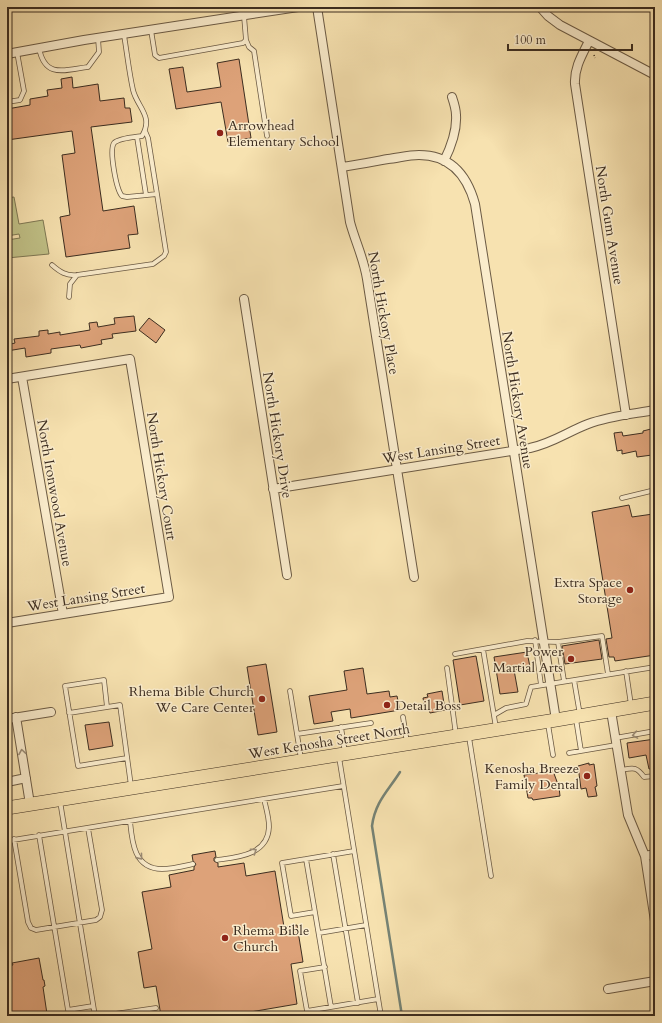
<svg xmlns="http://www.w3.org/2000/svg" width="662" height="1023" font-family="Cardo,serif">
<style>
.green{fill:#c1c288;stroke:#7e7854}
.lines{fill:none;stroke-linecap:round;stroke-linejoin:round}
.stream{stroke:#768375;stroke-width:2.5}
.building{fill:#dda279;stroke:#3c2d20}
.service-casing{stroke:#6b5a44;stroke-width:5.5}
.minor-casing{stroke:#6b5a44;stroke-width:10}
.primary-casing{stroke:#3c2d20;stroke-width:14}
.path{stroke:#3c2d20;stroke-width:1.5;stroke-dasharray:1 2;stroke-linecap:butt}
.service{stroke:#faeccc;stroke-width:4}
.minor{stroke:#faeccc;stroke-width:8}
.primary{stroke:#f7e2b0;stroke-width:13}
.oneway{stroke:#9b8c76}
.poi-dot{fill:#8f2418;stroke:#faeccc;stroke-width:1.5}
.labels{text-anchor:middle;stroke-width:3;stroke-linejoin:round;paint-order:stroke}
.poi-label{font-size:14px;fill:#3c2d20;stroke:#faeccc;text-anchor:end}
.street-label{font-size:14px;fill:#3c2d20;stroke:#faeccc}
</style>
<rect width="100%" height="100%" fill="#f7e2b0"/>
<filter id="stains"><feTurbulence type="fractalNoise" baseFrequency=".005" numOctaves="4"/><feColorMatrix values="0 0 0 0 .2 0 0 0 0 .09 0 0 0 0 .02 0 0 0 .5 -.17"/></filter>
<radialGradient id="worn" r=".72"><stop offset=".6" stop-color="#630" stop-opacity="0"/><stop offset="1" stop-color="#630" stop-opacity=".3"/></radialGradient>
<path class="green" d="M 14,197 L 19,224 L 43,220 L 49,254 L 7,258 L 7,240 L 20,238 L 19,234 L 7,236 L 7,198 Z"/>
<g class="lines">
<path class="stream" d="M 400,772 C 388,791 375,802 372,826 L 402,1016"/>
</g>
<path class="building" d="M 239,59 L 251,138 L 228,142 L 221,102 L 176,109 L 169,69 L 183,67 L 187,92 L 221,87 L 217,63 Z
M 72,77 L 73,88 L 98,84 L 100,101 L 124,98 L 125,108 L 130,108 L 132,122 L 91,127 L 103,211 L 134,206 L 138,234 L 128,235 L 130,248 L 66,257 L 60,217 L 70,215 L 62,155 L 75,153 L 72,131 L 7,140 L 7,109 L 30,105 L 30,99 L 48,96 L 47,90 L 62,88 L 61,79 Z
M 134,316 L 136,331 L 112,334 L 113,338 L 101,340 L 102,344 L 81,348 L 80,345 L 51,349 L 51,353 L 26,357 L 25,348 L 7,351 L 7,345 L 15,343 L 14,339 L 39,336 L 39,331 L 48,330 L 48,334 L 60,332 L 60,335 L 90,330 L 89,323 L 97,322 L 98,327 L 115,324 L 114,318 Z
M 149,318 L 165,330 L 156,343 L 139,330 Z
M 655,428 L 655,451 L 651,451 L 652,455 L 637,457 L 636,451 L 622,454 L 622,450 L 617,451 L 614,433 L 622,432 L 623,436 L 643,433 L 643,431 Z
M 629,505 L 632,517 L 653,514 L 655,526 L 655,655 L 615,661 L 614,657 L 609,657 L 606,639 L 612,638 L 592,512 Z
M 599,640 L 602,659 L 565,664 L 562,646 Z
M 527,652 L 530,667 L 514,670 L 518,692 L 500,694 L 494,657 Z
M 476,656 L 484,701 L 460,705 L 453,660 Z
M 266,664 L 277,732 L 258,735 L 247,667 Z
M 363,668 L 367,694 L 389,691 L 390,697 L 397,696 L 400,710 L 351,718 L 350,709 L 331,712 L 333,721 L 314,724 L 309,696 L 347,690 L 344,671 Z
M 442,691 L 445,710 L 430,713 L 429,709 L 425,709 L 423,698 L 428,697 L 427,694 Z
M 109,722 L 113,746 L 89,750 L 85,725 Z
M 655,739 L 655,768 L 649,769 L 646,755 L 629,758 L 627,743 Z
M 589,763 L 589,765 L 594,764 L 597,786 L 595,787 L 597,796 L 588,797 L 586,788 L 581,789 L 578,766 Z
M 553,771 L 559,787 L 560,796 L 533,800 L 532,798 L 528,798 L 524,775 Z
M 215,851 L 216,857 L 214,858 L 214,861 L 218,863 L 218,867 L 244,863 L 246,876 L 275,871 L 284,927 L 297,925 L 303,962 L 291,964 L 297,1004 L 227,1016 L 161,1016 L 156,986 L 144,988 L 138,952 L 152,949 L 142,892 L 171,887 L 169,875 L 194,870 L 194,867 L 196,864 L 193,861 L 192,855 Z
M 39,958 L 43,980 L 44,980 L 45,986 L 43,987 L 47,1014 L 38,1016 L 7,1016 L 7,966 L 13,965 L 12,963 Z"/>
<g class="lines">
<g class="service-casing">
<path id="service" d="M 151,30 L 155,55 L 159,58 L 243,43 L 246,40 L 244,16
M 246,40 L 249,47 L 254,51 L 267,136
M 39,48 C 45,79 65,70 88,67 L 99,52 L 98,38
M 7,102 L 20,100 L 24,91 L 17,52
M 145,131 L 148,138 L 157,194
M 137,137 L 146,195
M 52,265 C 60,272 66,276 77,275 L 153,264 L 164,256 L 166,252 L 157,194 L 127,197 L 122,196 C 116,189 109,150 114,143 C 119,138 135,137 142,136 C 154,116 137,107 133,90 C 129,72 127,53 124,35
M 69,297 L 70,284 L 77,275
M 622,498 L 655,490
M 535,640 L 541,685
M 558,642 L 564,681
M 483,649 L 496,728
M 455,654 L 527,641 L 558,642 L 602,636 L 608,674
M 447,668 L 456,735
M 626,671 L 631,705
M 574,680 L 580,715
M 290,691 L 301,759
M 107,707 L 104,680 L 65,686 L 78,766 L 127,758
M 69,713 L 120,705 L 131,786
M 494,715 L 506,708 L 526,704 L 531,687 L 655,667
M 403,717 L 407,743
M 576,719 L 581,751
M 548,724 L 553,755
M 341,727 L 345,753
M 297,734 L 371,723
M 469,737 L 491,876
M 615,738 L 655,731
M 569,753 L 616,745
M 339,757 L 381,1016
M 621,770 C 633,768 636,766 644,777 L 655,776
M 60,801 L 95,1016
M 130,821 C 132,842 134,869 162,869 C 172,869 184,866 193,864
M 39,835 L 68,1010 L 93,1006
M 14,839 L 28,922 L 31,928 L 36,930 L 96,920 L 100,917 L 102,910 L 88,828
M 7,841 L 343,786
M 333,854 L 358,1003
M 306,859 L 331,1007
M 217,860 C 238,857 268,855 269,827 C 269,817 266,808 264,799
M 315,912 L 291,916 L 282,863 L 354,851
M 319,933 L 366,925
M 325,967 L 300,971 L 307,1011 L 378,999
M 101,1016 L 156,1008"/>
</g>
<g class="minor-casing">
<path id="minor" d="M 317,7 L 350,222 C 355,241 364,259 367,279 L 414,577
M 540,7 L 548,16 L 560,25 L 655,75
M 589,41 C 582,55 574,68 575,84 L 626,415
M 7,54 L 84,40 L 298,7
M 444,161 C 451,147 457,130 456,115 C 456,109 454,103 452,97
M 342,167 C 357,165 372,162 388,159 C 398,158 408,155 419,155 C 450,155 467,175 475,204 L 556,720
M 244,299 L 287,575
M 22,377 L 63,614
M 7,379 L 130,359 L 169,597 L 7,623
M 273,489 L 530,448 C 553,443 567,432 588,424 C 609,416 633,414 655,410
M 611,711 L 628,815 L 645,856 L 655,921
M 16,717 L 30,804
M 7,719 L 51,712
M 7,782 L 26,778
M 645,856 L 655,854
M 608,989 L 655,981"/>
</g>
<g class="primary-casing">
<path id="primary" d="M 7,808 L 556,720 L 655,703"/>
</g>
<path class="path" d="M 594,55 L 595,58"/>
<use href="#service" class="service"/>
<use href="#minor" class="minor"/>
<use href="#primary" class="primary"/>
</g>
<defs><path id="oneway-chevron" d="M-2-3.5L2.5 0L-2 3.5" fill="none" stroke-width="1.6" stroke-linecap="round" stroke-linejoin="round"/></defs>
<g class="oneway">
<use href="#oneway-chevron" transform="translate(635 735) rotate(170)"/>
<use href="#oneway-chevron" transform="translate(22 752) rotate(-99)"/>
<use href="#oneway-chevron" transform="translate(254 851) rotate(-34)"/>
<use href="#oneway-chevron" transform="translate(140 857) rotate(51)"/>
</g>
<g class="poi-dot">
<circle cx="220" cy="133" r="4"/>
<circle cx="630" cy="590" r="4"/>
<circle cx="571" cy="659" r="4"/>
<circle cx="262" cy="699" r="4"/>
<circle cx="387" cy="705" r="4"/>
<circle cx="587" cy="776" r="4"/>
<circle cx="225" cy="938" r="4"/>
</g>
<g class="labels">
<g class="poi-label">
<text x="228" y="130" text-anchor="start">Arrowhead<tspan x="228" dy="16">Elementary School</tspan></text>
<text x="622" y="587">Extra Space<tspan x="622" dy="16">Storage</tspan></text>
<text x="563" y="656">Power<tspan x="563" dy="16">Martial Arts</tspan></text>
<text x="254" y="696">Rhema Bible Church<tspan x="254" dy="16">We Care Center</tspan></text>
<text x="395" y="710" text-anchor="start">Detail Boss</text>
<text x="579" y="773">Kenosha Breeze<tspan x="579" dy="16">Family Dental</tspan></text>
<text x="233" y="935" text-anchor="start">Rhema Bible<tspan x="233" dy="16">Church</tspan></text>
</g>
<g class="street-label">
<text transform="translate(610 225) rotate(81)" y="5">North Gum Avenue</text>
<text transform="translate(384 313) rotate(80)" y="5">North Hickory Place</text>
<text transform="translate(518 400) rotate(81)" y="5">North Hickory Avenue</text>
<text transform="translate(278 435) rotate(81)" y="5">North Hickory Drive</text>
<text transform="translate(441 449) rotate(-9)" y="5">West Lansing Street</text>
<text transform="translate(162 476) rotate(81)" y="5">North Hickory Court</text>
<text transform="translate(55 493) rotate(80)" y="5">North Ironwood Avenue</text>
<text transform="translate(86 597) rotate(-9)" y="5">West Lansing Street</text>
<text transform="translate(329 741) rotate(-9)" y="5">West Kenosha Street North</text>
</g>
</g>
<rect width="662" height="1023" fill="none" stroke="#f7e2b0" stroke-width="24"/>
<rect x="8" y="8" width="646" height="1007" fill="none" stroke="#3c2d20" stroke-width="2"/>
<rect x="12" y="12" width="638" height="999" fill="none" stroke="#3c2d20"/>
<path d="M508 44v6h124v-6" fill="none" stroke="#3c2d20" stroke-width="2"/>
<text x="514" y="44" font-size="12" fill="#3c2d20" stroke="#faeccc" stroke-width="3" paint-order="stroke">100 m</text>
<rect width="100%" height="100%" filter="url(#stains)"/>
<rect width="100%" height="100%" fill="url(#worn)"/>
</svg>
